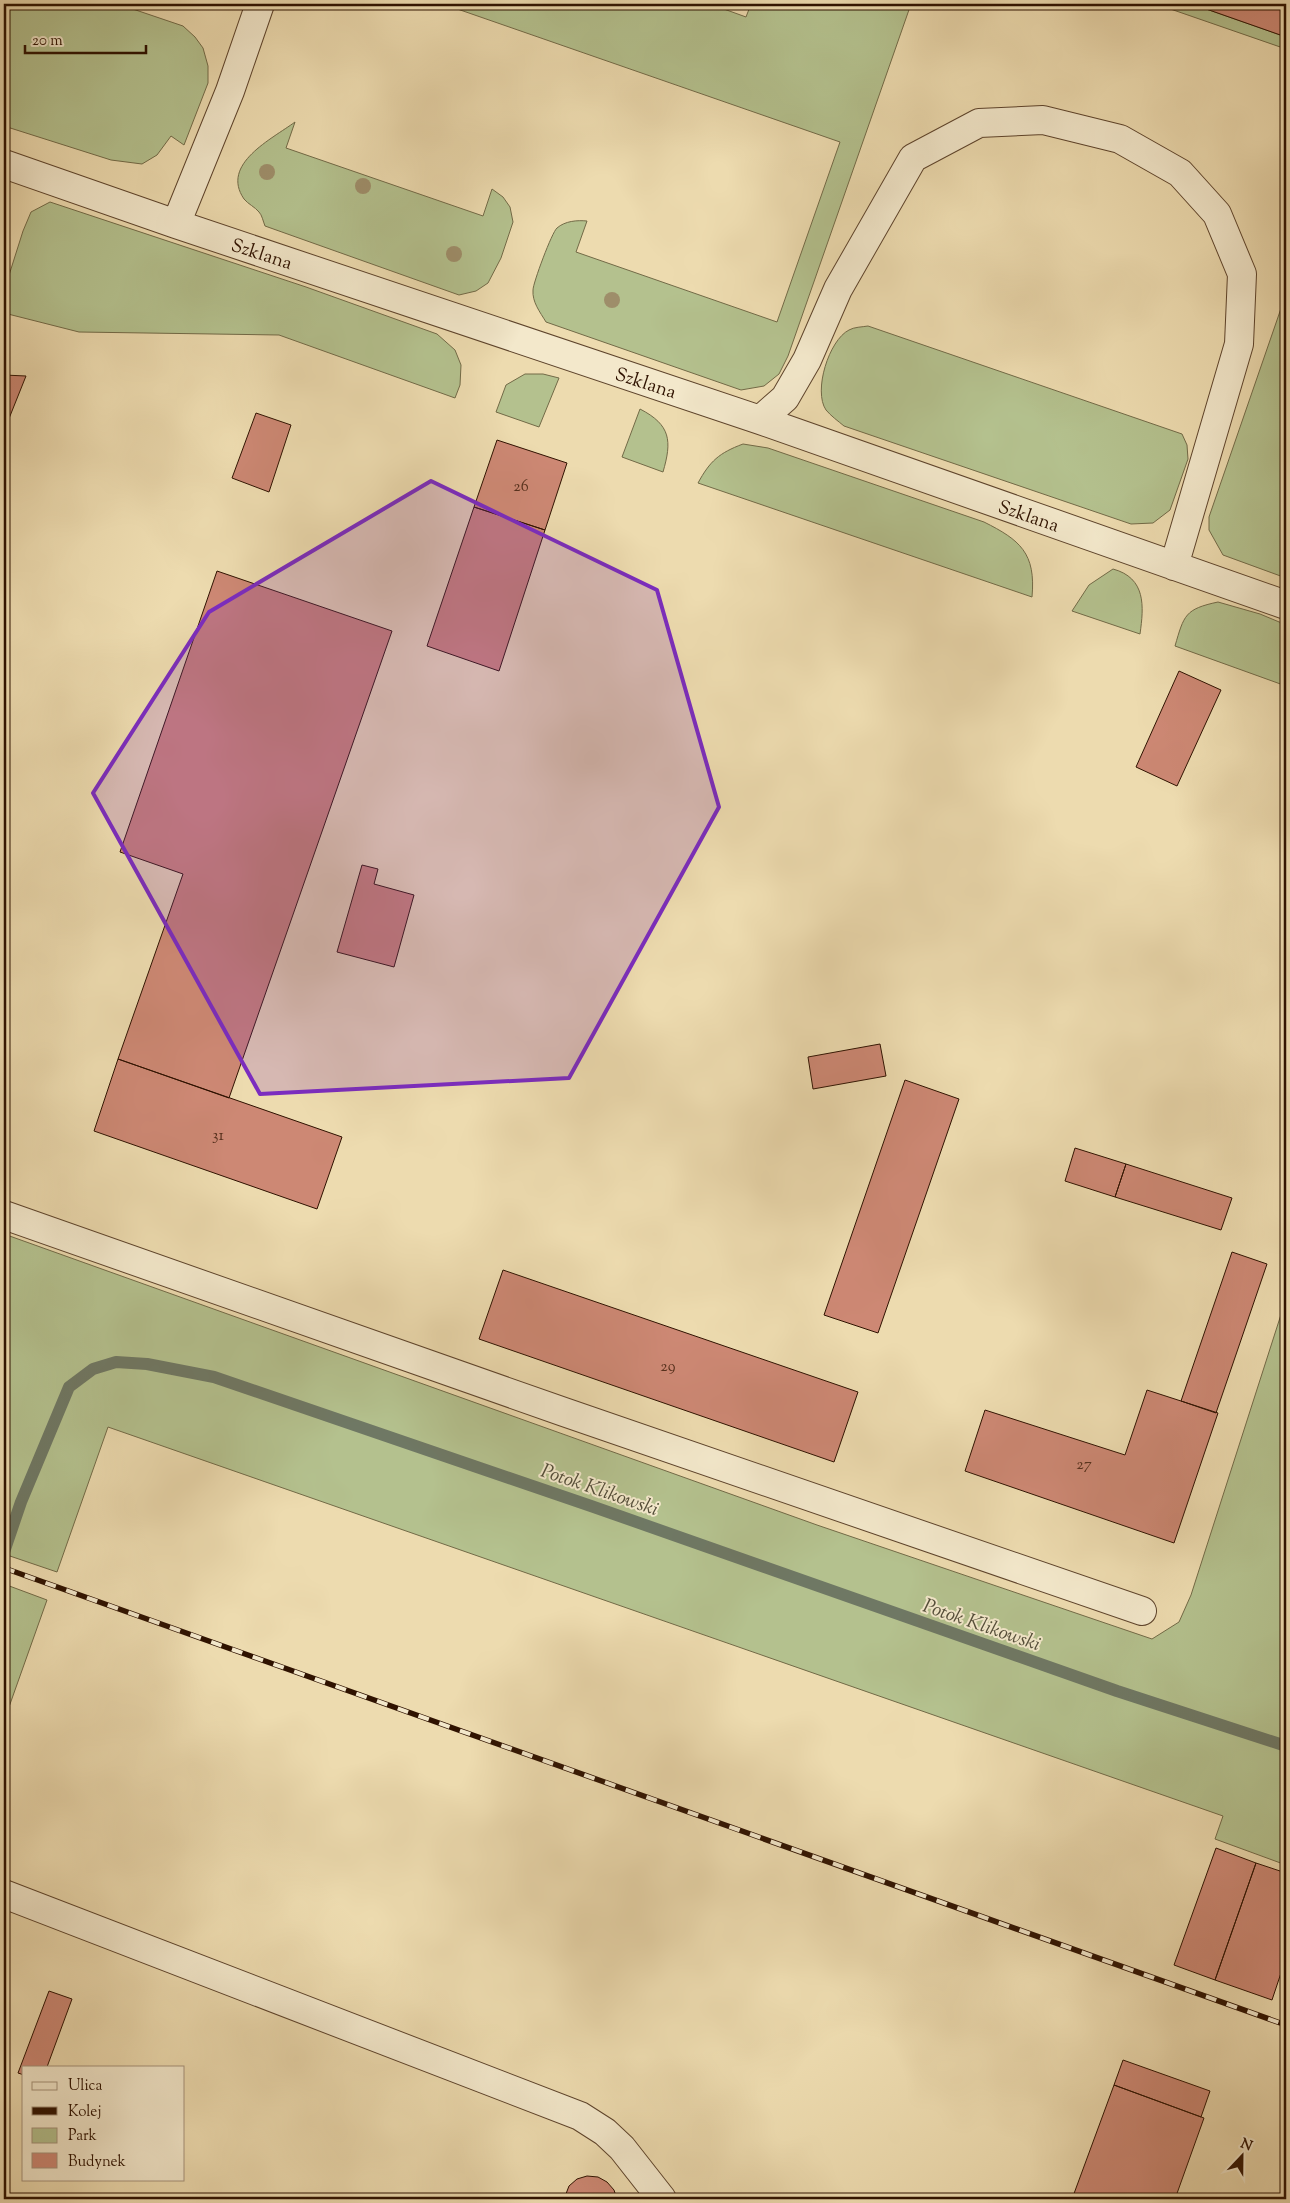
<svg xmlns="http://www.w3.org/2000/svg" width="1290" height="2203" font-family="'Sorts Mill Goudy',serif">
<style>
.green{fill:#b4c18e;stroke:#726a47}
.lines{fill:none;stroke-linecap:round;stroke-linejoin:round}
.stream{stroke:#6f7864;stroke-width:12}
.building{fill:#cd8874;stroke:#2f1200}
.minor-casing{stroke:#5e442c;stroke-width:30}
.minor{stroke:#f3e8cb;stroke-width:28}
.rail-casing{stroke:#2f1200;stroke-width:5.5}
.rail{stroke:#f3e8cb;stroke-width:4;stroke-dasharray:11;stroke-linecap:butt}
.tree{fill:#9e8e6a}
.marked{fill:#7b2cbf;fill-opacity:0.2;stroke:#7b2cbf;stroke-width:4;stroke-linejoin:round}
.labels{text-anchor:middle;stroke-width:4;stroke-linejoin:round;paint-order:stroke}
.number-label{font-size:16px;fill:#56301d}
.street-label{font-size:19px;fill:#2f1200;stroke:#f3e8cb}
.water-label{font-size:20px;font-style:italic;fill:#544e3a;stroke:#f3e8cb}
</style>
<rect width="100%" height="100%" fill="#eddbaf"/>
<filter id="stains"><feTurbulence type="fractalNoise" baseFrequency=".004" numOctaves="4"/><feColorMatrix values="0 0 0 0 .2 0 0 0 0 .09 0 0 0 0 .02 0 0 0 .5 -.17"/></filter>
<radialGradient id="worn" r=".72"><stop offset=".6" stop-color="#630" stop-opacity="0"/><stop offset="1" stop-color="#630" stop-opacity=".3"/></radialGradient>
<path class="green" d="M 4,4 L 118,4 L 183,26 L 195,37 L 203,48 L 208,66 L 208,83 L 184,145 L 171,136 L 157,155 L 142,164 L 111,160 L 4,126 Z
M 443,4 L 710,4 L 746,17 L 751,4 L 911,4 L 788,356 L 779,374 L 764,386 L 741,390 L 546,322 C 540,312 532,302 533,290 C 533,283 552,232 557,228 C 565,221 577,220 587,221 L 576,252 L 777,322 L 840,142 Z
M 1156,4 L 1192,4 L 1286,37 L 1286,49 Z
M 295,122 L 286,148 L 483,216 L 492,189 L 503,197 L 510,207 L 513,222 L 501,258 L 488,283 L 476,291 L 459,295 L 265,226 C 263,221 262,215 259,212 C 255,207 248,204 244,199 C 220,164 272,139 295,122 Z
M 50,202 L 306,287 L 437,334 L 455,350 L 461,365 L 460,385 L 455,398 L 279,335 L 79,332 L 4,313 L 4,291 L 23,231 L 31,212 Z
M 1286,294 L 1286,578 L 1223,555 L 1209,530 L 1209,517 Z
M 868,326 L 1182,434 L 1187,445 L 1188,459 L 1170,510 L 1153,523 L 1131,524 L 844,426 C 838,421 831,416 826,410 C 813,391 829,340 849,330 C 854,327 862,327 868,326 Z
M 525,374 L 543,374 L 559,378 L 539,427 L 496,412 L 506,385 Z
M 640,409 C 671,425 672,441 663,472 L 622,457 Z
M 743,444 L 768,448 L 984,522 C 1020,540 1036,553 1032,597 L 698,483 C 710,461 719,453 743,444 Z
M 1113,569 C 1146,578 1144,606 1140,634 L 1072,611 L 1089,585 Z
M 1218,602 L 1260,614 L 1284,624 L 1286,627 L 1286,686 L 1175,646 C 1184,615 1185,609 1218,602 Z
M 4,1234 L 817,1525 L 1152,1639 L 1179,1622 L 1191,1595 L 1286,1299 L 1286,1865 L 1215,1839 L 1223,1816 L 108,1427 L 57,1572 L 4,1554 Z
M 4,1584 L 47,1600 L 4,1721 Z"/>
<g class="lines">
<path class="stream" d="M 4,1552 L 21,1502 L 69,1387 L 93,1369 L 116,1362 L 147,1364 L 214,1377 L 591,1506 L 1117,1691 L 1286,1746"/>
</g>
<path class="building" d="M 1192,4 L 1286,4 L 1286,37 Z
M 4,375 L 26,376 L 4,431 Z
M 256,413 L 291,425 L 269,492 L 232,478 Z
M 497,440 L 567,463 L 545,530 L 474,507 Z
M 474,507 L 545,530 L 499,671 L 427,646 Z
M 217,571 L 392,631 L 229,1098 L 118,1059 L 183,874 L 120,852 Z
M 1179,671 L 1221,690 L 1177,786 L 1136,767 Z
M 362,865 L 378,869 L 374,884 L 414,895 L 394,967 L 337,952 Z
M 880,1044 L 886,1076 L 813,1089 L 808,1057 Z
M 118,1059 L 342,1137 L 317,1209 L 94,1131 Z
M 905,1080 L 959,1099 L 878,1333 L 824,1315 Z
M 1075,1148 L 1126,1164 L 1115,1197 L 1065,1181 Z
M 1126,1164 L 1232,1198 L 1221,1230 L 1115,1197 Z
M 1232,1252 L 1267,1264 L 1216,1413 L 1181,1401 Z
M 503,1270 L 858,1392 L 834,1462 L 479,1339 Z
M 1147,1390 L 1218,1413 L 1174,1543 L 965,1471 L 985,1410 L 1125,1455 Z
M 1216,1848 L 1256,1863 L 1215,1980 L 1174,1965 Z
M 1256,1863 L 1286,1873 L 1286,1958 L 1272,2000 L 1215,1980 Z
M 49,1991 L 72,1999 L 47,2067 L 24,2067 L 24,2075 L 18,2073 Z
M 1123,2060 L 1210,2091 L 1201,2117 L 1114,2085 Z
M 1114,2085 L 1204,2118 L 1175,2199 L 1072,2199 Z
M 587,2176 L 598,2177 L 607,2182 L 614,2190 L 617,2199 L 564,2199 L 569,2186 L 577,2179 Z"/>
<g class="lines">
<g class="minor-casing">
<path id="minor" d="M 4,164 L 176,224 L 760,420 L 1286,605
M 176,224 L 230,91 L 260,4
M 760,420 L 785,398 L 807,360 L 838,289 L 913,158 L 979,123 L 1043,120 L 1120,139 L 1180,173 L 1217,214 L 1242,274 L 1239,344 L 1174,566
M 4,1215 L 564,1412 L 1142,1611
M 4,1894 L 580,2116 L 605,2132 L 622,2148 L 662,2199"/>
</g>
<use href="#minor" class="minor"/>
<g class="rail-casing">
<path id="rail" d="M 4,1568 L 1286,2025"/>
</g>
<use href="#rail" class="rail"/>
</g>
<g class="tree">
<circle cx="267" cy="172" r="8"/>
<circle cx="363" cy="186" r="8"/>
<circle cx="454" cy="254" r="8"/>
<circle cx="612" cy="300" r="8"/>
</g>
<path class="marked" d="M 431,481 L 657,590 L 719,807 L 569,1078 L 260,1094 L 93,793 L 209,612 Z"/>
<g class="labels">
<g class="number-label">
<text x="521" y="491">26</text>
<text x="218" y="1140">31</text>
<text x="668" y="1371">29</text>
<text x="1084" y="1469">27</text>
</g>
<g class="street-label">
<text transform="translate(262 253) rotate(18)" y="7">Szklana</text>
<text transform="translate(646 382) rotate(18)" y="7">Szklana</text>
<text transform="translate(1029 515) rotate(19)" y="7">Szklana</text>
</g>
<g class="water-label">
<text transform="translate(600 1489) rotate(19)" y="7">Potok Klikowski</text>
<text transform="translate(982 1624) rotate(19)" y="7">Potok Klikowski</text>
</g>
</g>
<rect width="1290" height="2203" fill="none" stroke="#eddbaf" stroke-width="20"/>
<rect x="5" y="5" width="1280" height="2193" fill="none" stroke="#2f1200" stroke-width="2.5"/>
<rect x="10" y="10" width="1270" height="2183" fill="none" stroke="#2f1200"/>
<rect x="22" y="2066" width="162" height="115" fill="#f3e8cb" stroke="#a5927a"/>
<rect x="32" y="2082" width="25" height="8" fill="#f3e8cb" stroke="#a5927a"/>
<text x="68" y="2090" font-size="15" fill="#2f1200">Ulica</text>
<rect x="32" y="2107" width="25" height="8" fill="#2f1200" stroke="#a5927a"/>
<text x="68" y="2116" font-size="15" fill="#2f1200">Kolej</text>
<rect x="32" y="2128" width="25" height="15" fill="#b4c18e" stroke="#a5927a"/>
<text x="68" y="2140" font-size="15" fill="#2f1200">Park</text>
<rect x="32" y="2153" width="25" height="15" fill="#cd8874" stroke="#a5927a"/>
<text x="68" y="2166" font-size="15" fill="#2f1200">Budynek</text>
<g transform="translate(1242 2156) rotate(22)" stroke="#f3e8cb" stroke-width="4" paint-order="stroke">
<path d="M0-4L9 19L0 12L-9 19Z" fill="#2f1200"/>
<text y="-8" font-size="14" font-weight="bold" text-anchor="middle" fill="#2f1200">N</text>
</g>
<path d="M25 45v8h121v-8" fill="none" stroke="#2f1200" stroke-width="2.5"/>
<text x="32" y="45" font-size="15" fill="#2f1200" stroke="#f3e8cb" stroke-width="4" paint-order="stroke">20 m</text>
<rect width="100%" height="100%" filter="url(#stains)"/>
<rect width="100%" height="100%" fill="url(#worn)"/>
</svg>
